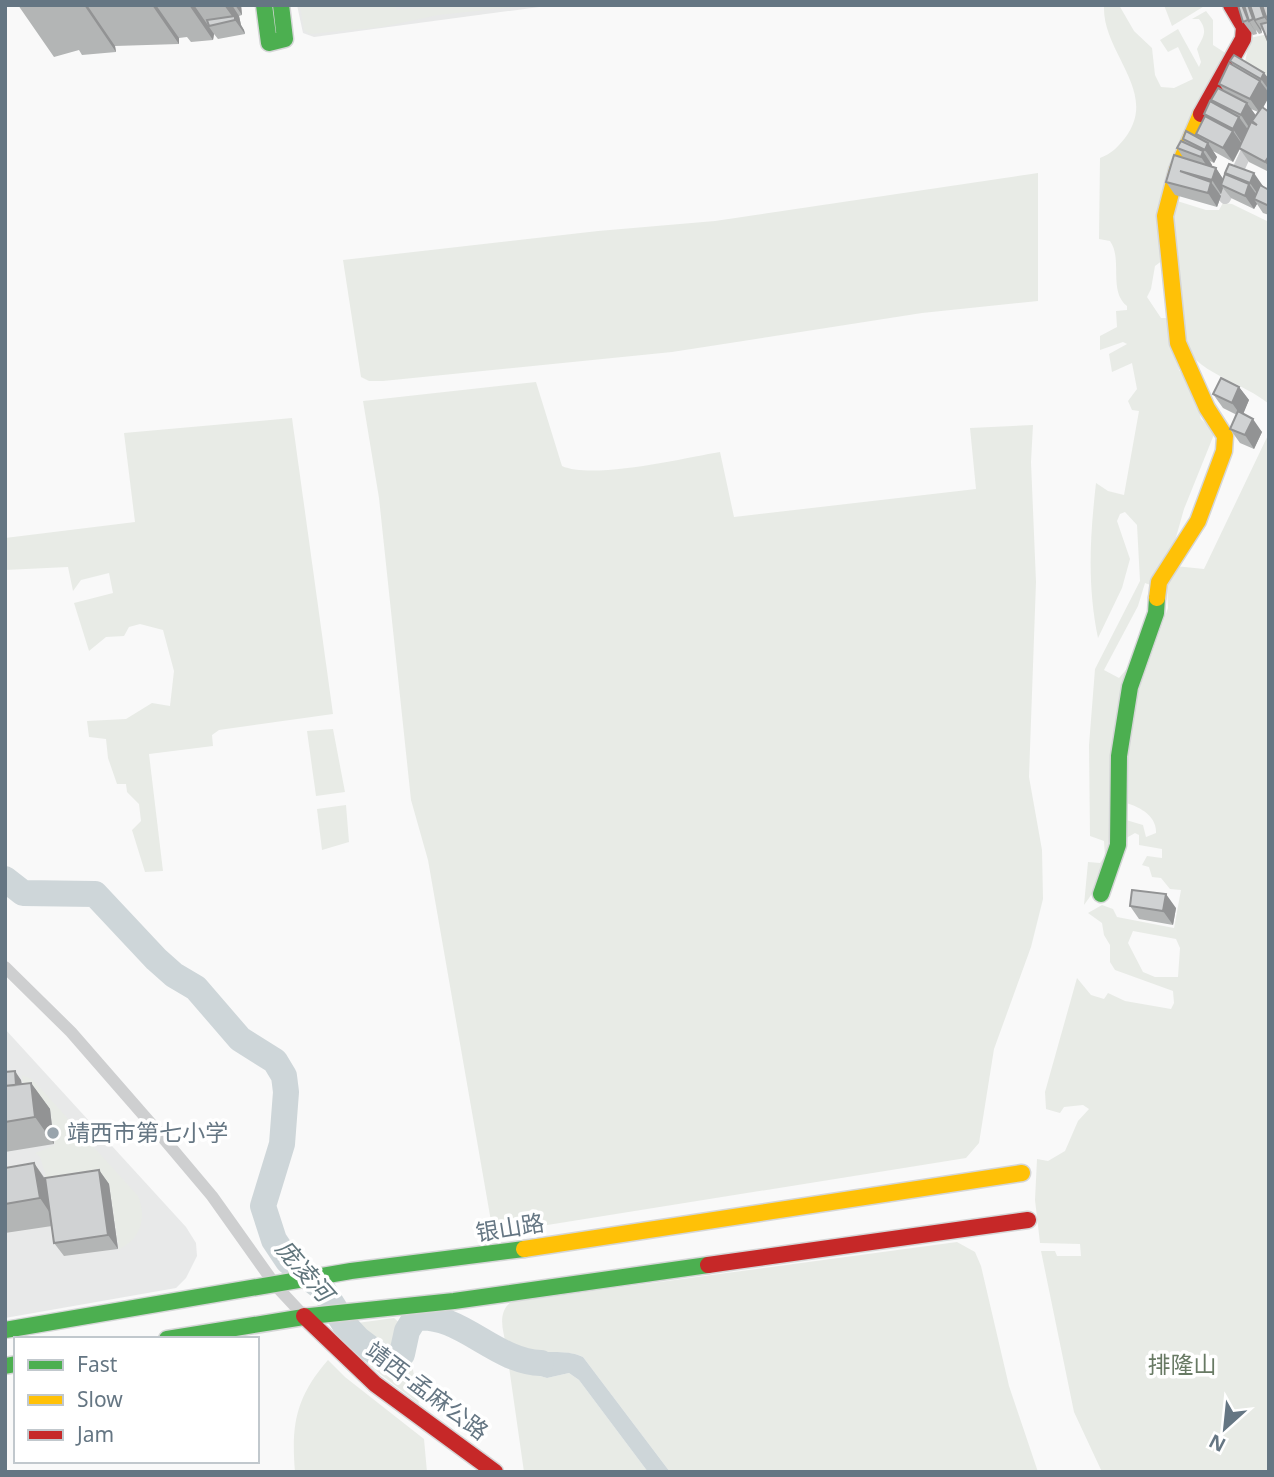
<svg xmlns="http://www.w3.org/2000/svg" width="1274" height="1477" font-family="'Noto Sans','Noto Sans SC',sans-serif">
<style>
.built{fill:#e8e9e9}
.green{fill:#e8ebe6;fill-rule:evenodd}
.water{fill:#ced6d9}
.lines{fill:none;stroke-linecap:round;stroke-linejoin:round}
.river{stroke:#ced6d9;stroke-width:26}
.fast-casing{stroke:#d5d6d7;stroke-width:19}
.slow-casing{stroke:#d5d6d7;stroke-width:19}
.jam-casing{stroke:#d5d6d7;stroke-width:19}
.street{stroke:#cecfd0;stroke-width:12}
.fast{stroke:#4caf50;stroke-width:16}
.slow{stroke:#ffc107;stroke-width:16}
.jam{stroke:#c62828;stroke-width:16}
.wall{fill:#b3b5b5;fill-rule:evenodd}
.shaded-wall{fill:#929394}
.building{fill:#d0d2d3;stroke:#929394;stroke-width:2}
.poi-dot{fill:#99a4ac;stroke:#fff;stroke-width:2.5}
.labels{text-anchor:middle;stroke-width:7;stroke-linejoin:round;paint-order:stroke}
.poi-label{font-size:23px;fill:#657683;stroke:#fff;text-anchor:start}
.street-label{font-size:23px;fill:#657683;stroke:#fff}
.park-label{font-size:23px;fill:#687a64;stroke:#fff}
.water-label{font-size:24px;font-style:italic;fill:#60757c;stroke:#fff}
</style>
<rect width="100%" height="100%" fill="#f9f9f9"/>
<path class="built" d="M 297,5 L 554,5 L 314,37 L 303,33 Z
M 5,1029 L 186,1227 L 196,1243 L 197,1256 L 186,1278 L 176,1288 L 5,1318 Z"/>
<path class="green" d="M 300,5 L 395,5 L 396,10 L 442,5 L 533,5 L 438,15 L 382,27 L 310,34 L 304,30 Z
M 1119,5 L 1134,31 L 1152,48 L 1155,75 L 1161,87 L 1174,88 L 1193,79 L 1178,47 L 1168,52 L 1160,40 L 1178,29 L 1199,67 L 1201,62 L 1197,49 C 1202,38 1209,32 1199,19 L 1192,19 L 1206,11 L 1213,20 L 1213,45 L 1227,54 L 1199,107 L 1163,260 L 1155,266 L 1151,289 L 1147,297 L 1161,318 L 1171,318 L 1179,370 L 1193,389 L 1201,419 L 1215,432 L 1184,509 L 1171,555 L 1153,586 L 1145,583 L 1138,606 L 1104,670 L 1119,678 L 1130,665 L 1114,840 L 1099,884 L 1084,905 L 1088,862 L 1100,863 L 1105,856 L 1104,841 L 1090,836 L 1089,745 L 1095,669 L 1140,581 L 1137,525 L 1125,512 L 1120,514 L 1117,521 L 1130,559 L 1122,588 L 1098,638 C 1087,584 1090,537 1096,483 L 1108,491 L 1124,495 L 1139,411 L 1132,410 L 1128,401 L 1137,389 L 1132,363 L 1112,372 L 1109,354 L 1127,344 L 1123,342 L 1100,350 L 1100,336 L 1117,327 L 1116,311 L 1127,310 L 1127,306 C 1108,291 1123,259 1110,241 L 1099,239 L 1100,158 C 1111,154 1118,147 1125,138 C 1160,92 1102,53 1104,6 Z
M 1164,5 L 1206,5 L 1172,26 Z
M 1268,34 L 1269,37 L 1269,81 L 1244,67 L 1250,38 Z
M 1038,173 L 1038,301 L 922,313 L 672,352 L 383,381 L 369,381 L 361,377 L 343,260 L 598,231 L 715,221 Z
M 1174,200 L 1206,210 L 1219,210 L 1223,203 L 1232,204 L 1269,222 L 1269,404 C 1244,383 1202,375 1185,347 L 1170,221 Z
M 536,382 L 562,466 C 593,480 684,458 720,452 L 734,517 L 976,489 L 970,428 L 1033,425 L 1031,462 L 1036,582 L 1029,777 L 1042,850 L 1043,899 L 1031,947 L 994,1049 L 979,1143 L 966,1158 L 510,1231 L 492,1227 L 428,860 L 411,800 L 379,498 L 363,401 Z
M 292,418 L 333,714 L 219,730 L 212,735 L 213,746 L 149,754 L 163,871 L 145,872 L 132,830 L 141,821 L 139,804 L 127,792 L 126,784 L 117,784 L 108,758 L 106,739 L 89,737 L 87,721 L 126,719 L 152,703 L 170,706 L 174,671 L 163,630 L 140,624 L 129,627 L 124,636 L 106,637 L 89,651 L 74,603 L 113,593 L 109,573 L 81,580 L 73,591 L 68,567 L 5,570 L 5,538 L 135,522 L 124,433 Z
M 1269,433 L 1269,1472 L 1102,1472 L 1074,1412 L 1041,1251 L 1055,1251 L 1057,1256 L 1081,1256 L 1080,1244 L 1040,1243 L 1035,1200 L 1037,1159 L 1048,1161 L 1065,1151 L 1078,1121 L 1089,1109 L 1083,1105 L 1064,1107 L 1060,1113 L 1046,1109 L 1045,1092 L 1077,978 L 1091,995 L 1104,999 L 1108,993 L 1125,1001 L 1171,1009 L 1174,1003 L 1173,991 L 1115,970 L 1110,962 L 1110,945 L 1104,935 L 1102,923 L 1088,913 L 1102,905 L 1113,909 L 1117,917 L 1174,928 L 1181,890 L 1170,889 L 1161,878 L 1152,877 L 1149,867 L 1142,865 L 1147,856 L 1162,858 L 1162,849 L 1139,845 L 1139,835 L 1135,833 L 1121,841 L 1126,820 L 1143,825 L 1146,837 L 1156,833 C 1157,815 1138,806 1123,802 L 1122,780 L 1138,692 L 1168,608 L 1167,586 L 1175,566 L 1204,569 ZM 1133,931 L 1176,939 L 1180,948 L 1178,977 L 1155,977 L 1143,972 L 1128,943 Z
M 333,729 L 345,792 L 316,796 L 307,731 Z
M 346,805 L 349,842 L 322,850 L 317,809 Z
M 22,1075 L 32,1079 L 138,1196 C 147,1217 141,1239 119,1249 L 109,1183 L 36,1188 L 46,1176 L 40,1157 L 35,1153 L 55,1145 L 50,1108 L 5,1114 L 5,1101 L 25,1099 Z
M 957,1242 L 975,1252 L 981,1266 L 1009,1386 L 1038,1472 L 670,1472 L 583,1357 C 558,1346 533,1360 506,1345 C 503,1330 497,1313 511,1302 Z
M 394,1318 L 404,1327 L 399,1351 C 379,1360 362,1337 350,1324 Z
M 341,1324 L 374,1358 L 406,1352 L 408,1341 L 419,1404 L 371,1367 L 333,1331 L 334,1325 Z
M 328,1360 L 345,1377 L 424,1439 L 427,1472 L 295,1472 C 291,1424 296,1397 328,1360 Z
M 509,1367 L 547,1378 L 569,1373 L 579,1380 L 648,1472 L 524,1472 Z"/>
<path class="water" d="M 341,1324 L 350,1324 C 362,1337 379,1360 399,1350 L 404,1327 L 408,1341 L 403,1358 L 391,1364 L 374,1358 Z
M 506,1345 C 533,1359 559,1346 583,1357 L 670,1472 L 648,1472 L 579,1380 L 569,1373 L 547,1378 L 509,1367 Z"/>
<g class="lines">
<path class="river" d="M 5,879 L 23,893 L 95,894 L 156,959 L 174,975 L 196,988 L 240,1039 L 275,1061 L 284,1076 L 286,1092 L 282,1144 L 263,1206 L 274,1240 L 288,1261 L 322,1288 L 345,1325 L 358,1339 L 383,1358 L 391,1359 L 402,1354 L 407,1331 L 415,1318 C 460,1312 495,1362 541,1363"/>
<g class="fast-casing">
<path id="fast" d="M 264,5 L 269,43 L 285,39 L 281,5
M 1101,894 L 1118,845 L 1119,756 L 1130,687 L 1156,613 L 1157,598
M 5,1330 L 351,1271 L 524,1249
M 167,1339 L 310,1316 L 454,1301 L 708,1265
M 5,1366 L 16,1364"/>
</g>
<g class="slow-casing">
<path id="slow" d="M 1157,598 L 1159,582 L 1198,521 L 1224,451 L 1225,436 L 1207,408 L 1178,343 L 1165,216 L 1177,170 L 1201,114
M 524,1249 L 1022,1173"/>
</g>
<g class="jam-casing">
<path id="jam" d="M 1201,114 L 1243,39 L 1244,27 L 1231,5
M 708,1265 L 1028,1220
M 304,1316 L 375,1384 L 495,1472"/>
</g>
<path class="street" d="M 1225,198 L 1251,142
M 5,967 L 71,1032 L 153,1126 L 212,1196 L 276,1286 L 304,1316"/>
<use href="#fast" class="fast"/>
<use href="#slow" class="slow"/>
<use href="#jam" class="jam"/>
</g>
<path class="wall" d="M 18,5 L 241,5 L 242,15 L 239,16 L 241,25 L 244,30 L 245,34 L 218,39 L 214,34 L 213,40 L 191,42 L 187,37 L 179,38 L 179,44 L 115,46 L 116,52 L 82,55 L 79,50 L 54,57 Z
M 1269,5 L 1269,44 L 1265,33 L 1261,29 L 1262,33 L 1259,34 L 1256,30 L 1257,34 L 1253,35 L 1243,22 L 1245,8 Z
M 1230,61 L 1264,73 L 1269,79 L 1269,92 L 1268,91 L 1269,93 L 1263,108 L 1269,112 L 1269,172 L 1249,162 L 1240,149 L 1233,162 L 1213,151 L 1217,157 L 1214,163 L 1210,161 L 1212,165 L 1212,167 L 1216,168 L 1223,179 L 1227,175 L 1225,173 L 1269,190 L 1269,215 L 1263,213 L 1257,204 L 1254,209 L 1231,198 L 1223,188 L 1221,194 L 1219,194 L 1221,196 L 1217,207 L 1175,195 L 1166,182 L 1184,159 L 1177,148 L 1185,143 L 1183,139 L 1200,139 L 1196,134 L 1206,116 L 1204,114 L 1214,103 L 1211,100 L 1224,91 L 1219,84 L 1233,65 ZM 1251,109 L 1258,112 L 1256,116 Z
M 1239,387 L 1249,400 L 1243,413 L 1262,432 L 1254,449 L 1240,443 L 1230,429 L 1237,415 L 1223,408 L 1213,394 Z
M 1130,906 L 1176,908 L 1173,925 L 1139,919 Z
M 5,1072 L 21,1080 L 22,1084 L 31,1083 L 50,1109 L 54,1144 L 5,1152 Z
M 34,1163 L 46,1180 L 99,1170 L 109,1184 L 118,1249 L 64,1256 L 54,1243 L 52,1226 L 5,1233 L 5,1168 Z"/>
<path class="shaded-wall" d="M 84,5 L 87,5 L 115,46 L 116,52 Z
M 152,5 L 156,5 L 179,38 L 179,44 Z
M 189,5 L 194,5 L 214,34 L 213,40 Z
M 224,5 L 232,5 L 239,16 L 241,25 L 244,30 L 245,34 Z
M 235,5 L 241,5 L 242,15 Z
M 1242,5 L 1251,17 L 1249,21 L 1257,34 L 1248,20 Z
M 1248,5 L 1250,5 L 1257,16 L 1255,20 L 1261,29 L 1262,33 L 1253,19 Z
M 1260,5 L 1263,5 L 1266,17 L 1269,22 L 1269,24 L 1264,17 Z
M 1264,73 L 1269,79 L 1269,90 L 1261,79 Z
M 1260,81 L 1269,93 L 1269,97 L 1260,113 L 1250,99 Z
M 1247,103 L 1257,117 L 1252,121 L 1254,123 L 1250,129 L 1241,115 Z
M 1239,117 L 1249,131 L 1242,143 L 1233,129 Z
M 1233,131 L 1242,144 L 1233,162 L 1223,148 Z
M 1208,143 L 1217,157 L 1214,163 L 1205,150 Z
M 1203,151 L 1212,165 L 1210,171 L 1201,157 Z
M 1269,156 L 1269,167 L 1265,162 Z
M 1216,168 L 1225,182 L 1221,185 L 1223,188 L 1221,194 L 1212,180 Z
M 1254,173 L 1263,186 L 1259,196 L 1250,183 Z
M 1211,182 L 1221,196 L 1217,207 L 1208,193 Z
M 1249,184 L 1259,198 L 1254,199 L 1257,204 L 1254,209 L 1245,196 Z
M 1239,387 L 1249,400 L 1242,417 L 1232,403 Z
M 1253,419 L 1262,432 L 1254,449 L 1245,435 Z
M 1166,894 L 1176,908 L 1173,925 L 1163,911 Z
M 15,1071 L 21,1080 L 23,1098 L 17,1089 Z
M 31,1083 L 50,1109 L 54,1144 L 35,1117 Z
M 34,1163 L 52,1190 L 58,1225 L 40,1198 Z
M 99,1170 L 109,1184 L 118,1249 L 108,1235 Z"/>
<path class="building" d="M 1238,5 L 1242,5 L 1248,20 L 1243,22 Z
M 1244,5 L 1248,5 L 1253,19 L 1249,21 Z
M 1250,5 L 1260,5 L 1264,17 L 1255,20 Z
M 1262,5 L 1267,5 L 1269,10 L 1269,16 L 1266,17 Z
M 235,16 L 235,20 L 209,26 L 207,20 Z
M 1269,22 L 1269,44 L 1261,24 Z
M 1234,55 L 1264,73 L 1261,79 L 1230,61 Z
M 1229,63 L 1260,81 L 1250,99 L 1219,84 Z
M 1218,88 L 1247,103 L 1241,115 L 1211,100 Z
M 1210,101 L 1239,117 L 1233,129 L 1204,114 Z
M 1262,107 L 1269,112 L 1269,156 L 1265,162 L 1239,148 L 1251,122 L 1257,125 L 1252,121 Z
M 1205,116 L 1233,131 L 1223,148 L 1196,134 Z
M 1186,131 L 1208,143 L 1205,150 L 1183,139 Z
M 1181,141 L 1203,151 L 1201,157 L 1177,148 Z
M 1174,155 L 1216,168 L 1212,180 L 1180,171 L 1211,182 L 1208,193 L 1166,182 Z
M 1229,164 L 1254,173 L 1250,183 L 1225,173 Z
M 1225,174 L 1249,184 L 1245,196 L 1221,185 Z
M 1260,185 L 1269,190 L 1269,206 L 1254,199 Z
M 1221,378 L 1239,387 L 1232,403 L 1213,394 Z
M 1238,411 L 1253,419 L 1245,435 L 1230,429 Z
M 1132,890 L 1166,894 L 1163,911 L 1130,906 Z
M 15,1071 L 16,1085 L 5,1086 L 5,1072 Z
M 31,1083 L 35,1117 L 5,1122 L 5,1086 Z
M 34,1163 L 40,1198 L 5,1204 L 5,1168 Z
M 99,1170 L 108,1235 L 54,1243 L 45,1178 Z"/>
<circle class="poi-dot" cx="53" cy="1133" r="7"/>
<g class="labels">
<g class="poi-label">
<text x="67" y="1141">靖西市第七小学</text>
</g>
<g class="street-label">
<text transform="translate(510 1228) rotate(-9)" y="8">银山路</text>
<text transform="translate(427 1391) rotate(37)" y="8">靖西-孟麻公路</text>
</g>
<g class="park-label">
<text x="1182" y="1373">排隆山</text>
</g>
<g class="water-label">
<text transform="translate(304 1271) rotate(49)" y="8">庞凌河</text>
</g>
</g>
<rect width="1274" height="1477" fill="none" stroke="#657683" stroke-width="14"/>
<rect x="14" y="1337" width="245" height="126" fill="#ffffff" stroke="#c1c8cd" stroke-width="2"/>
<rect x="28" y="1360" width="35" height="10" fill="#4caf50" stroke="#c1c8cd" stroke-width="2"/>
<text x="77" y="1372" font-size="21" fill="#657683">Fast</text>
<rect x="28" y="1395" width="35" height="10" fill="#ffc107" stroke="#c1c8cd" stroke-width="2"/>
<text x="77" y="1407" font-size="21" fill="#657683">Slow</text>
<rect x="28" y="1430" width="35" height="10" fill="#c62828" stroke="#c1c8cd" stroke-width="2"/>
<text x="77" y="1442" font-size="21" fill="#657683">Jam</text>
<g transform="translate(1225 1428) rotate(207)" stroke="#ffffff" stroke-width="5" paint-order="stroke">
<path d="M0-5L12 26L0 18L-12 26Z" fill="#657683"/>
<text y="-10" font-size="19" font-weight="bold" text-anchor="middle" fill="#657683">N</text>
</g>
</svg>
